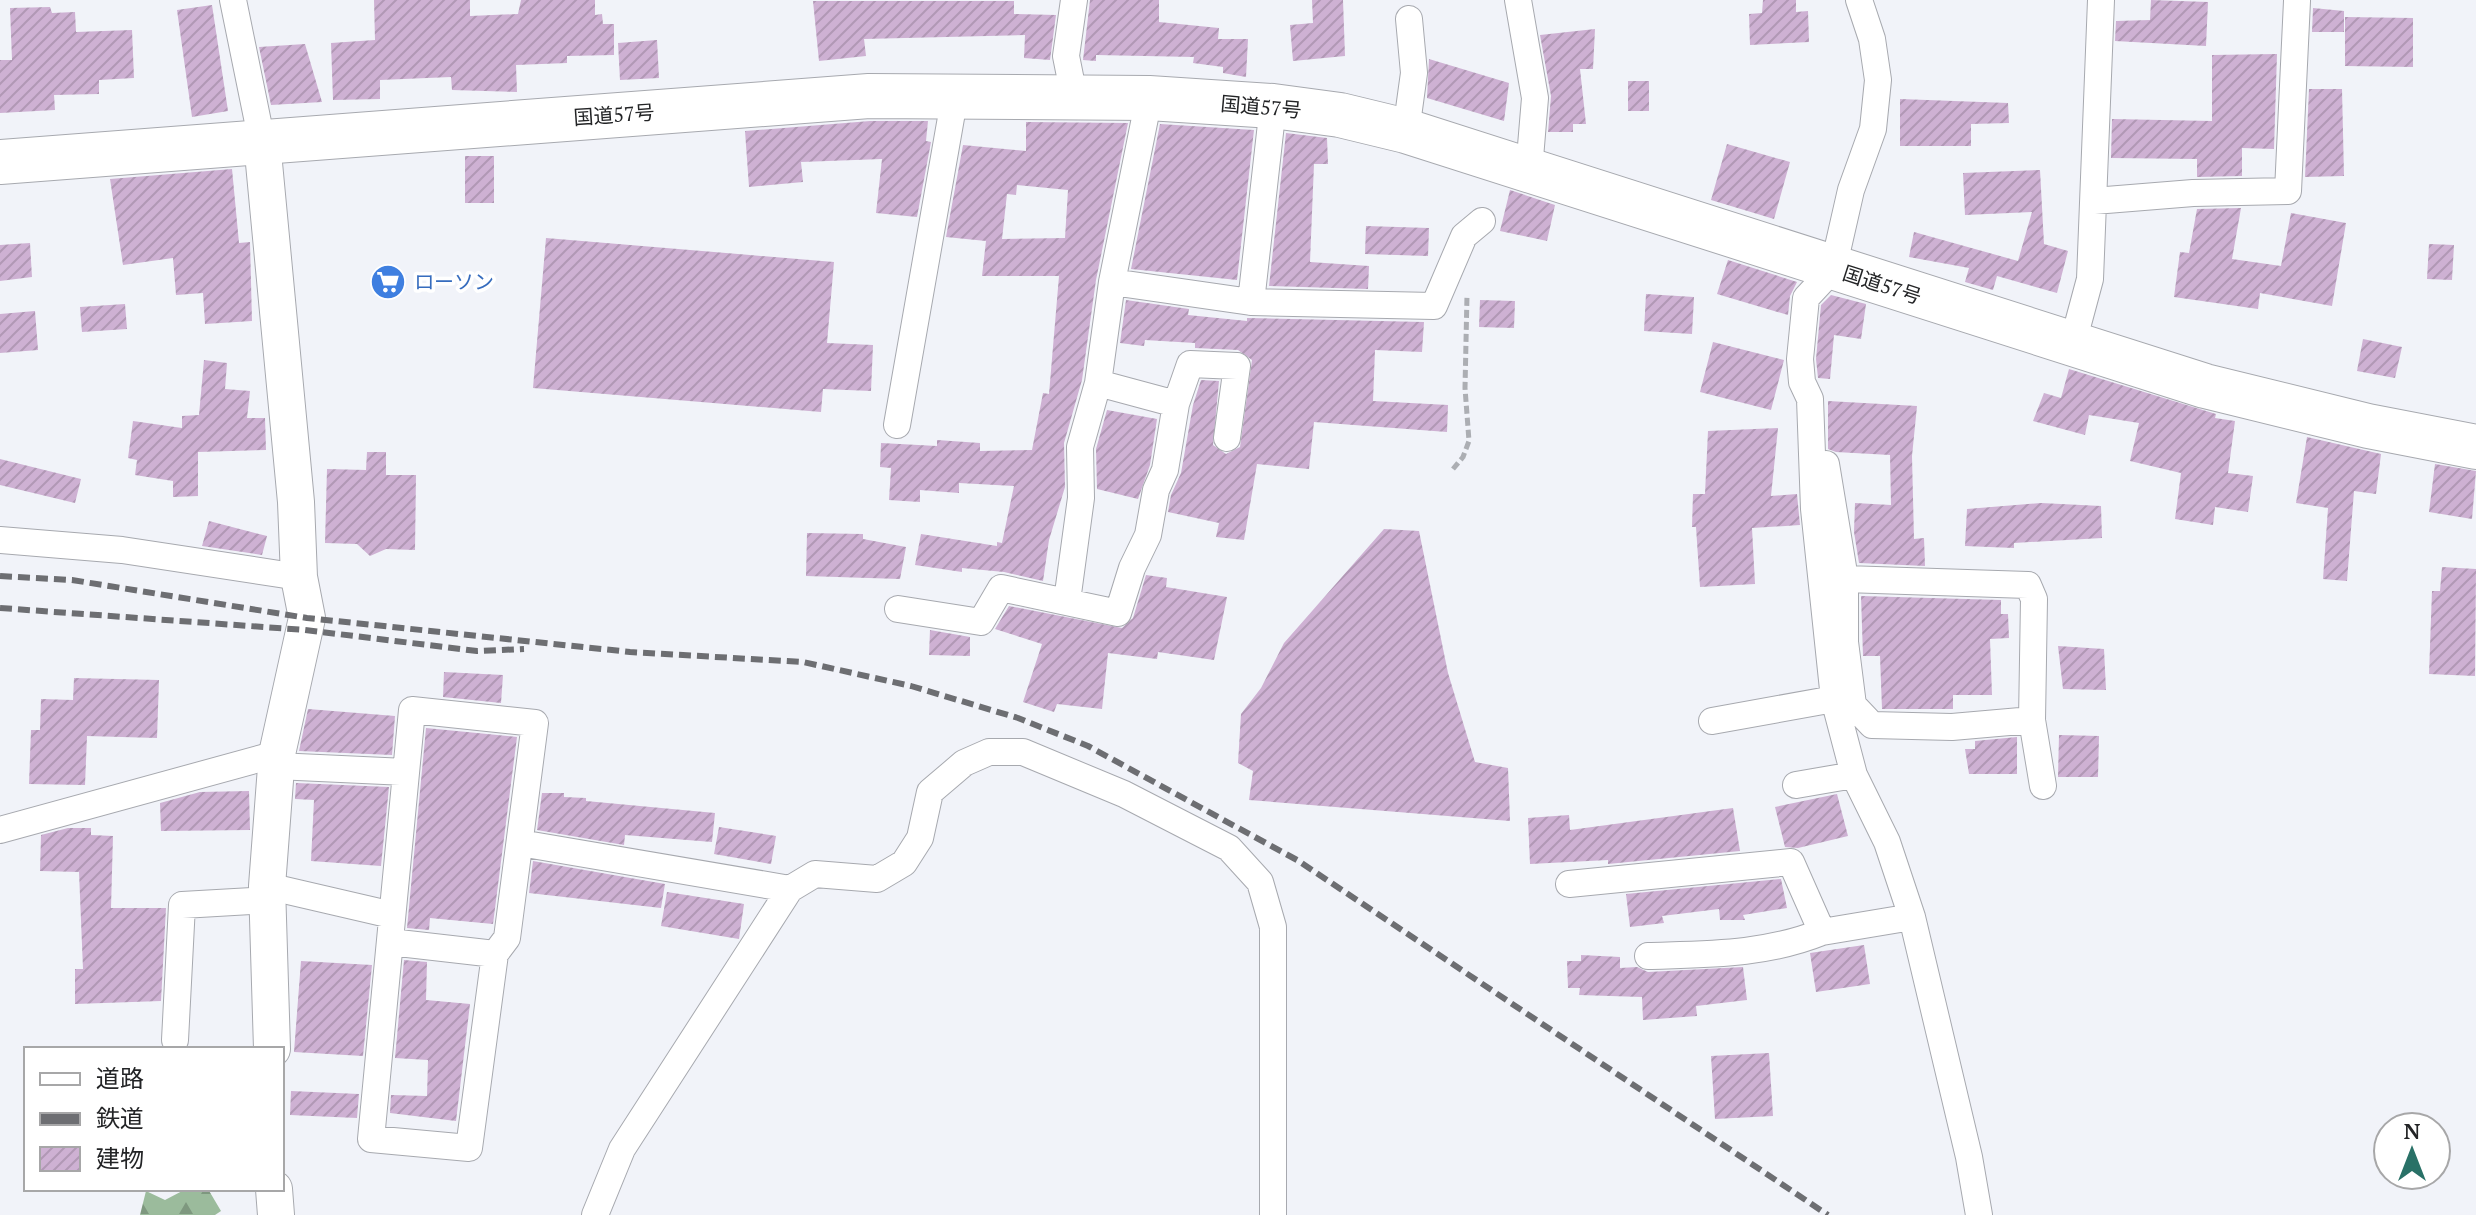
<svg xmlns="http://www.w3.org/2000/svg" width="2476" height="1215" font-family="'PT Serif','Noto Sans JP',serif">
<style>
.forest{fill:url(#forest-firs)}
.building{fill:url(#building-hatch);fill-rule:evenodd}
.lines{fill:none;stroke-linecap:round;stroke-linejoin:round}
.street-casing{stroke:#a7a9af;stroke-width:28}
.secondary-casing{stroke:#a7a9af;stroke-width:38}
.highway-casing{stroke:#a7a9af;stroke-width:46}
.path{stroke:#acaeb3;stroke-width:5;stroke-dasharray:8 4;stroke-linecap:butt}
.street{stroke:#fff;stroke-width:26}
.secondary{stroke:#fff;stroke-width:36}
.highway{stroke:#fff;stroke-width:44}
.rail{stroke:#6d6e72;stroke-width:6;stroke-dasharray:12 6;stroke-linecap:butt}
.labels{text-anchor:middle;stroke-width:7;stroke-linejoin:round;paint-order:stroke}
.street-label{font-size:20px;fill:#232426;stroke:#fff}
.shop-label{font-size:20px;fill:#366cbe;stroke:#fff;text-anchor:start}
</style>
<defs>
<pattern id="forest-firs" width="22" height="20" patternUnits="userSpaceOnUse" patternTransform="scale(2)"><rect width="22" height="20" fill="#9bbb9c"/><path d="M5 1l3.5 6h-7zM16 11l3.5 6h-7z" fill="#7e987f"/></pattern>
<pattern id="building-hatch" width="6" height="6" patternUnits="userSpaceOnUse" patternTransform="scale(2)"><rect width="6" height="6" fill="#ceb1d3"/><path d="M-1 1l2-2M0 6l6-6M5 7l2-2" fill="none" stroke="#b198b5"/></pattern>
</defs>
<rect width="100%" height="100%" fill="#f1f3f9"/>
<path class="forest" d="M 186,1189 L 208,1189 L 221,1211 L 215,1215 L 140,1215 L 146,1191 L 165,1200 Z"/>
<path class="building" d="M 374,0 L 470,0 L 470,16 L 518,14 L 521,0 L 595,0 L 595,15 L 602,14 L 603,24 L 614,24 L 614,55 L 567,56 L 567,63 L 516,65 L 517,92 L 452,90 L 451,77 L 380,80 L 380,99 L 333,100 L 331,43 L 375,40 Z
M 1090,0 L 1159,0 L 1159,22 L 1219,28 L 1218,39 L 1248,39 L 1246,77 L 1223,73 L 1223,67 L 1193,63 L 1194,57 L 1096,55 L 1096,61 L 1083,60 Z
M 1312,0 L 1343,0 L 1345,56 L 1293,61 L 1290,25 L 1313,23 Z
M 1763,0 L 1796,0 L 1796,12 L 1808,11 L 1809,42 L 1750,45 L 1749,14 L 1762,13 Z
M 2151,0 L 2208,2 L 2206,46 L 2115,41 L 2116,21 L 2150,20 Z
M 813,1 L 1014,1 L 1014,14 L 1056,15 L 1050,60 L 1024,58 L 1025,35 L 864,39 L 866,56 L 819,61 Z
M 212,5 L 228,111 L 192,117 L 177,10 Z
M 50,7 L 52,13 L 75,12 L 76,32 L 132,30 L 134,78 L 99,80 L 99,94 L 54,95 L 55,110 L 0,113 L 0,60 L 12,60 L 10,8 Z
M 2313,8 L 2344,11 L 2344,32 L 2312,32 Z
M 2345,17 L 2413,18 L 2413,67 L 2345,66 Z
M 1595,29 L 1593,69 L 1580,69 L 1586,124 L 1573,124 L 1573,132 L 1548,132 L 1551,96 L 1540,35 Z
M 657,40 L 659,78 L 620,80 L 618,43 Z
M 305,44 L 322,102 L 271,105 L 259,47 Z
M 2277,54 L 2274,149 L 2242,148 L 2242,176 L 2197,177 L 2197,159 L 2111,158 L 2112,119 L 2212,121 L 2212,55 Z
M 1429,59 L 1509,83 L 1504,121 L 1427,98 Z
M 1628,81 L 1649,81 L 1649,111 L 1628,111 Z
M 2309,89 L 2342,89 L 2344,176 L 2305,177 Z
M 1900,99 L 2008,103 L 2009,123 L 1971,124 L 1971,146 L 1900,146 Z
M 870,121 L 928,121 L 926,141 L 931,142 L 917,217 L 876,213 L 882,159 L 801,162 L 803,182 L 749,187 L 745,131 Z
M 1026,122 L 1128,123 L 1096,280 L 1082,380 L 1064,443 L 1065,487 L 1049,540 L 1043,581 L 1004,572 L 962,568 L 962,572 L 915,565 L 921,534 L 997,546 L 997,542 L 1002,543 L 1014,486 L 959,483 L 959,493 L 920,490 L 920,502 L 889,500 L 891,468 L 880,467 L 881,443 L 937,446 L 937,440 L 980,443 L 980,451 L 1032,450 L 1043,393 L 1049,394 L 1059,276 L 982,276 L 986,241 L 946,237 L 963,145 L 1026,151 ZM 1017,185 L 1068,190 L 1065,238 L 1002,239 L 1007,194 L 1016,195 Z
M 1160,124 L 1254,130 L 1237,280 L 1131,269 Z
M 1286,133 L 1327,138 L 1328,164 L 1314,164 L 1310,262 L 1369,266 L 1368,289 L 1269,286 Z
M 1727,144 L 1790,162 L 1774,219 L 1711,200 Z
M 465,156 L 494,156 L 494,203 L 465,203 Z
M 232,169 L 239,243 L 250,242 L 252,321 L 205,324 L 203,293 L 176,295 L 173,258 L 123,265 L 110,179 Z
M 2040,170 L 2044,244 L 2068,251 L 2057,293 L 1997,276 L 1993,290 L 1965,282 L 1969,268 L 1909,257 L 1914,232 L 2018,261 L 2032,212 L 1965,215 L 1963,173 Z
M 1510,190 L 1555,205 L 1547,241 L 1500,231 Z
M 2241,208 L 2232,259 L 2281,266 L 2291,213 L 2346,223 L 2332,306 L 2260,293 L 2258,309 L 2174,297 L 2180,252 L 2189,253 L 2197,209 Z
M 1366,226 L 1429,228 L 1428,256 L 1365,254 Z
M 546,238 L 834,262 L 827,343 L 873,345 L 871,391 L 823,389 L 821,412 L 533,388 Z
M 30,243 L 32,277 L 0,281 L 0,245 Z
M 2429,244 L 2454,245 L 2452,280 L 2427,279 Z
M 1728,260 L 1797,282 L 1790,296 L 1788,315 L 1717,294 Z
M 1646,294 L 1694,297 L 1692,334 L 1644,331 Z
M 1831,295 L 1866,304 L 1861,339 L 1834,335 L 1830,379 L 1818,378 L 1816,359 L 1821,305 Z
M 1126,300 L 1189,309 L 1188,315 L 1247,321 L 1247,318 L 1424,322 L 1422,352 L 1375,350 L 1373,401 L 1448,405 L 1447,432 L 1314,422 L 1309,469 L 1257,464 L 1244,540 L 1216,537 L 1219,523 L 1168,512 L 1171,495 L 1181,473 L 1193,405 L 1201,380 L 1219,381 L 1213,445 L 1226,454 L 1240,447 L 1252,360 L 1238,350 L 1195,348 L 1195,343 L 1145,340 L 1144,346 L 1120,343 Z
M 1480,300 L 1515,301 L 1514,328 L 1479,327 Z
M 125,304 L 127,329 L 82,332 L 80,307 Z
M 35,311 L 38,350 L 0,353 L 0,314 Z
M 2363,339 L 2402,347 L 2395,378 L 2357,371 Z
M 1713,342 L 1784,360 L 1771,410 L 1700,392 Z
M 204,360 L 227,363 L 225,389 L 250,391 L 247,418 L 265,418 L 266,450 L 198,452 L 198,496 L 173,497 L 173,481 L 135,475 L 137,460 L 128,458 L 133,421 L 182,428 L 182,416 L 199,415 Z
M 2069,369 L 2216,414 L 2215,418 L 2235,421 L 2228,473 L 2253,476 L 2248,512 L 2215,507 L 2213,525 L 2175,519 L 2181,473 L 2130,461 L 2139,423 L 2089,415 L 2085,435 L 2033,421 L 2044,393 L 2061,398 Z
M 1828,401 L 1917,406 L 1912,456 L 1914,539 L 1924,538 L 1925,566 L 1859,563 L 1854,532 L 1855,503 L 1891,505 L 1890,455 L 1836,452 L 1828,449 Z
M 1107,410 L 1157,419 L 1150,465 L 1138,499 L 1097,489 L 1096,449 Z
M 1778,428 L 1771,496 L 1797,494 L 1800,525 L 1752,528 L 1755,584 L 1700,587 L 1696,527 L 1692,527 L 1693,494 L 1705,494 L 1708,431 Z
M 2307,437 L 2381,454 L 2376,494 L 2354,491 L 2347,581 L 2323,579 L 2328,508 L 2296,503 Z
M 367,452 L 386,452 L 386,475 L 416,475 L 415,550 L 386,549 L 370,556 L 357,544 L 325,543 L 327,469 L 366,470 Z
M 0,459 L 81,479 L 75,503 L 0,485 Z
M 2435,464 L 2476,471 L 2472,519 L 2429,512 Z
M 2041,503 L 2101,506 L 2102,538 L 2014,543 L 2014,548 L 1965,546 L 1967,509 Z
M 209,521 L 267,536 L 262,555 L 202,546 Z
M 1384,529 L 1419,531 L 1448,673 L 1475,762 L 1508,768 L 1510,821 L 1249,800 L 1253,771 L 1238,763 L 1241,714 L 1261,688 L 1284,643 Z
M 807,533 L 863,534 L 863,539 L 906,547 L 900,579 L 806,576 Z
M 2442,567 L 2476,569 L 2475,676 L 2429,674 L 2432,591 L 2440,591 Z
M 1146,575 L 1167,578 L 1166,587 L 1227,597 L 1214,660 L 1158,652 L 1157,659 L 1108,653 L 1102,709 L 1057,704 L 1054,712 L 1023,702 L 1042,644 L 995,629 L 1009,606 L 1122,628 L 1133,618 Z
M 1861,596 L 2001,600 L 2001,614 L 2008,614 L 2009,638 L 1990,639 L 1992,695 L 1953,695 L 1953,709 L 1882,709 L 1880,656 L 1863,656 Z
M 930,630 L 970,637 L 970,656 L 929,655 Z
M 2058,646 L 2104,649 L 2106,690 L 2063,689 Z
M 444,672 L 503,675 L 501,703 L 443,697 Z
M 74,678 L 159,680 L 157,738 L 87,736 L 85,785 L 29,784 L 31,730 L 40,730 L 41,699 L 73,700 Z
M 308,709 L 395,716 L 392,755 L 299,751 Z
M 426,728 L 517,737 L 493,924 L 430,918 L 429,930 L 407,928 Z
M 2059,735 L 2099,736 L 2098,777 L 2058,777 Z
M 2017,737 L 2017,774 L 1969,774 L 1965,749 L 1975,749 L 1975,741 Z
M 296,783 L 389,787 L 381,866 L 311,861 L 314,800 L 295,799 Z
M 249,791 L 250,830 L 161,831 L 160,803 L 200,792 Z
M 542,793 L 564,793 L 564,797 L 586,798 L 586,801 L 715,813 L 712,842 L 625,835 L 624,845 L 537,830 Z
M 1837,794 L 1848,836 L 1798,848 L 1785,847 L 1775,807 Z
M 1733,808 L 1740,851 L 1608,864 L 1608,860 L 1530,864 L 1528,818 L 1569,815 L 1570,830 Z
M 719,827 L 776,836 L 771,864 L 714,854 Z
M 68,828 L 91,828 L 91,835 L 113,836 L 111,908 L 166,908 L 161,1001 L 75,1004 L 75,969 L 83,969 L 79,872 L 40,871 L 41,835 Z
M 533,861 L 665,884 L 661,908 L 529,893 Z
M 1781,879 L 1787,908 L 1743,915 L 1745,920 L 1720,920 L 1719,909 L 1662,916 L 1664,923 L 1630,927 L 1626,894 Z
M 667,892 L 744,904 L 739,939 L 661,926 Z
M 1864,945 L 1870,984 L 1816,992 L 1810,953 Z
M 1581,955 L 1620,957 L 1620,968 L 1637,967 L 1648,972 L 1743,967 L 1747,1000 L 1696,1006 L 1697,1016 L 1643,1020 L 1642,997 L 1579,995 L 1580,988 L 1568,988 L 1567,961 L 1581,961 Z
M 404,960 L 427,962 L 426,1000 L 470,1004 L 456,1121 L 390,1113 L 391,1095 L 427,1096 L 428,1060 L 395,1058 Z
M 301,961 L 372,965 L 363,1056 L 294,1052 Z
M 1769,1053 L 1773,1116 L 1715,1119 L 1711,1056 Z
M 291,1091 L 359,1094 L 357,1118 L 290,1115 Z"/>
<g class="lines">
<g class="street-casing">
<path id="street" d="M 233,0 L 262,142
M 1074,0 L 1066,56 L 1074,96
M 1518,0 L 1535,98 L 1529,170
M 1859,0 L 1872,39 L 1878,80 L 1873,129 L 1851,190 L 1833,269 L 1806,298 L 1800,359 L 1802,382 L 1810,399 L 1814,509 L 1834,699 L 1854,775 L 1887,842 L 1912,917 L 1969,1157 L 1979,1215
M 1406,131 L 1414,73 L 1409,19
M 2094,201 L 2193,193 L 2288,191 L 2297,1
M 1112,282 L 1251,302 L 1273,106
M 1251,302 L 1434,306 L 1464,236 L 1482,221
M 2072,346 L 2090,279 L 2101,0
M 1098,383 L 1176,404
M 897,425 L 955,95
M 1826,464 L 1845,579 L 1845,642 L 1853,705 L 1872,725 L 1952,727 L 2032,720 L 2034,599 L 2028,585 L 1845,579
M 0,540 L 122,550 L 299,577
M 1067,601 L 1081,498 L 1080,447 L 1098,383 L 1112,282 L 1149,98
M 898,609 L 981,622 L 1001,588 L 1118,613 L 1132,568 L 1148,535 L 1156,490 L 1165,470 L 1176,404 L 1190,364 L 1237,366 L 1227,438
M 412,710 L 535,723 L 507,938 L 495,954 L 469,1148 L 371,1139 Z
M 2032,720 L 2043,786
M 1712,721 L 1834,699
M 276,766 L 406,772
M 1796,785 L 1854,775
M 0,830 L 277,754
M 520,843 L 790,889
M 1569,884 L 1791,862 L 1822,932 L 1912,917
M 267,886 L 392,915
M 390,942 L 495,954
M 1648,956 C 1708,954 1765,955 1822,932
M 175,1040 L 182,905 L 269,900
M 595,1215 L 622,1149 L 790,889 L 815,874 L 877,879 L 904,863 L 920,838 L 930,792 L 964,763 L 989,752 L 1023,752 L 1124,794 L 1229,848 L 1260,882 L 1273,927 L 1273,1215"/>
</g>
<g class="secondary-casing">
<path id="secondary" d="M 262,142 L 296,502 L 299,577 L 307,618 L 277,754 L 267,886 L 272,1049
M 274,1189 L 276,1215"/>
</g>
<g class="highway-casing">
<path id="highway" d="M 0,162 L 869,96 L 1149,98 L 1273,106 L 1340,115 L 1406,131 L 2205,386 L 2368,426 L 2476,447"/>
</g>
<path class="path" d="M 1453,469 L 1463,457 L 1469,441 L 1465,388 L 1467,295"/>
<use href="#street" class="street"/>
<use href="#secondary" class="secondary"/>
<use href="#highway" class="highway"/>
<path class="rail" d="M 0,576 L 72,580 L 307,618 L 630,652 L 803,662 L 911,686 L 1018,718 L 1088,746 L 1297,860 L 1828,1215
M 0,608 L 305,630 L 477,651 L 524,649"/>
</g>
<defs>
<g id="supermarket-disc" transform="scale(1.8)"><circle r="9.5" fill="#3f7fe0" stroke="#fff"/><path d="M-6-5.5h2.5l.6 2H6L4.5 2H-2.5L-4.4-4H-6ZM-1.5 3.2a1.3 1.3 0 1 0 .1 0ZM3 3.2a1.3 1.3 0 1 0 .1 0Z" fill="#fff"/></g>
</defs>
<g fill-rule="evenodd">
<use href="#supermarket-disc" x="388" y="282"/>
</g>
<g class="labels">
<g class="street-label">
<text transform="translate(1261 107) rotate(5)" y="7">国道57号</text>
<text transform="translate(614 115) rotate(-4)" y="7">国道57号</text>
<text transform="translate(1882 285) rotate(18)" y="7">国道57号</text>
</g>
<g class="shop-label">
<text x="414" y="289">ローソン</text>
</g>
</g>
<rect x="24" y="1047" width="260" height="144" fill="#ffffff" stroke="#a7a7a8" stroke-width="2"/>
<rect x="40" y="1073" width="40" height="12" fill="#ffffff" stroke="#a7a7a8" stroke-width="2"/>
<text x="96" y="1087" font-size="24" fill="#232426">道路</text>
<rect x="40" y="1113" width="40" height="12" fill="#6d6e72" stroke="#a7a7a8" stroke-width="2"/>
<text x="96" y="1127" font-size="24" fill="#232426">鉄道</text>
<rect x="40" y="1147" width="40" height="24" fill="url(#building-hatch)" stroke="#a7a7a8" stroke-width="2"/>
<text x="96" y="1167" font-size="24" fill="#232426">建物</text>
<g transform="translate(2412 1151)"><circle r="38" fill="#ffffff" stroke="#a7a7a8" stroke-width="2"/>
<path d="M0-6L14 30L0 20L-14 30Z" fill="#297167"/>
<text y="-12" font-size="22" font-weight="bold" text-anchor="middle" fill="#232426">N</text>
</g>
</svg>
